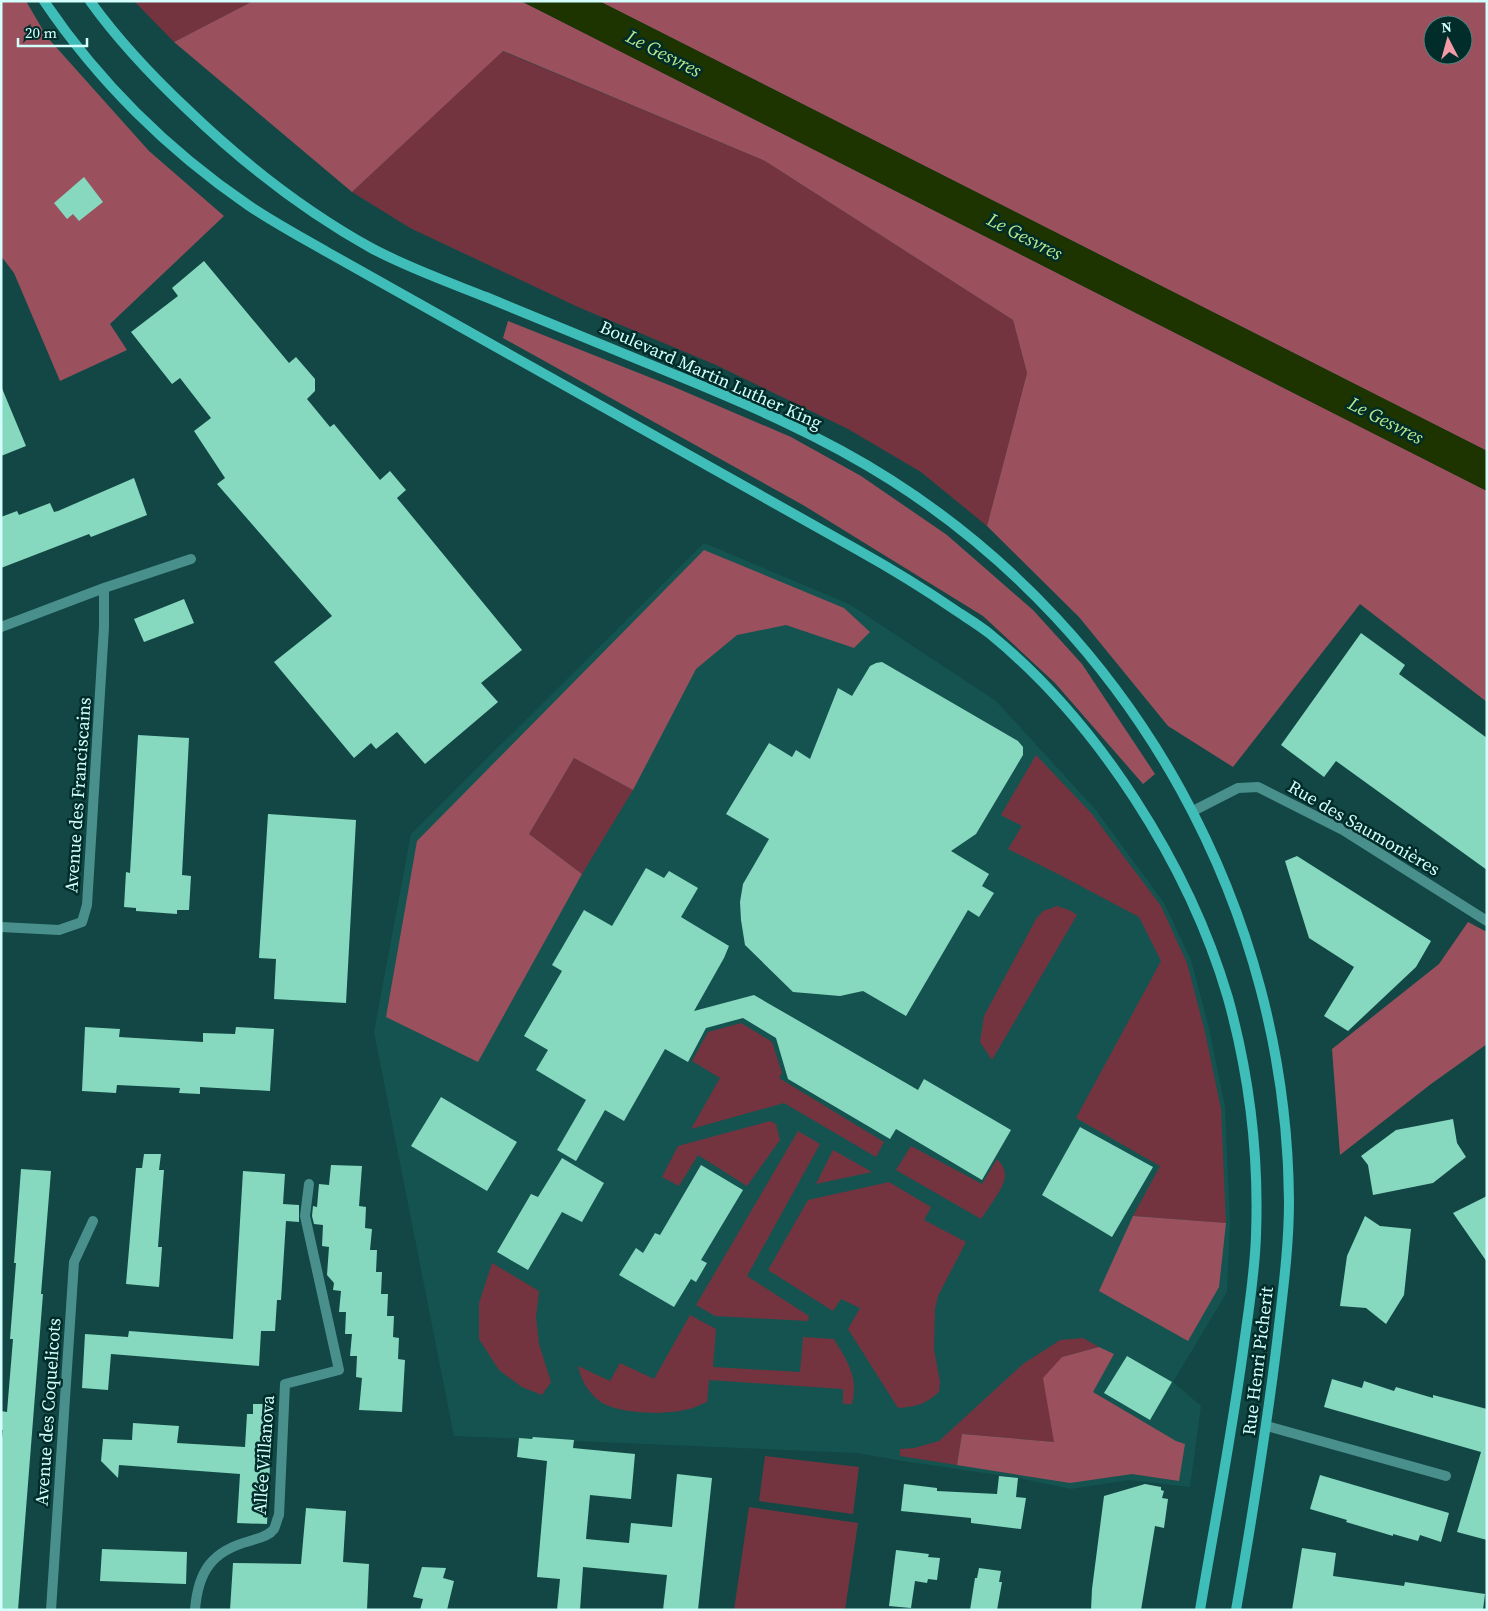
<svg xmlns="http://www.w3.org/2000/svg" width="1488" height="1611" font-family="'Source Serif 4',serif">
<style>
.built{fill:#145350}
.green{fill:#74343f}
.forest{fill:#9b515d;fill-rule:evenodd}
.water{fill:#1d3300}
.building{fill:#86d9be}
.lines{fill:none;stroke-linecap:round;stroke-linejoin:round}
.minor{stroke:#49908c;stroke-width:10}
.secondary{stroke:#3fbdb8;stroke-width:10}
.labels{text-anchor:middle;stroke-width:5;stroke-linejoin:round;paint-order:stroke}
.street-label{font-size:18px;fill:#d3fffc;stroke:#002c2a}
.water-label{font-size:19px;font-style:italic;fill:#b9e88d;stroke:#002c2a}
</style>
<rect width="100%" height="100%" fill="#124745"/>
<path class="built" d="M 704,543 L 849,604 L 996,701 L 1095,809 L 1164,903 L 1191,960 L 1209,1028 L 1225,1107 L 1230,1223 L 1227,1292 L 1173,1382 L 1201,1406 L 1190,1487 L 1129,1480 L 1071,1489 L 1018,1478 L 903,1461 L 857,1453 L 454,1436 L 374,1032 L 411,834 Z"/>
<path class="green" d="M 134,1 L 253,1 L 174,42 Z
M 502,51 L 765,161 L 1013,320 L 1027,373 L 987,526 L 921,472 L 848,429 L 716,365 L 578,307 L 410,228 L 352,192 Z
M 1036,755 L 1092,814 L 1161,906 L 1187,963 L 1205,1032 L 1221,1109 L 1226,1223 L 1133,1216 L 1160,1166 L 1076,1118 L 1161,961 L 1139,917 L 1058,874 L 1008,849 L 1022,826 L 1001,815 Z
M 574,758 L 633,790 L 582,874 L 529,834 Z
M 1057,906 L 1069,910 L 1077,915 L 992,1060 L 980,1042 L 984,1016 L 1036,919 L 1043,911 Z
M 741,1023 L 772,1042 L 782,1073 L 779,1078 L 884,1142 L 876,1157 L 784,1103 L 691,1129 L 720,1078 L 692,1061 L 708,1032 Z
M 770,1121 L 776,1124 L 780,1140 L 747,1186 L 698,1155 L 679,1186 L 662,1177 L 678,1146 Z
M 798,1131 L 820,1144 L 747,1276 L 809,1316 L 808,1321 L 715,1316 L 696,1305 Z
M 911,1146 L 982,1184 L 997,1159 C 1003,1165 1007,1173 1004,1181 C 1001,1191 987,1210 981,1219 L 896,1170 Z
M 833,1150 L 872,1172 L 816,1184 Z
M 889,1182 L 931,1207 L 924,1220 L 966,1242 L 938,1296 L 935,1309 L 934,1349 L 940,1382 L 939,1392 C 926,1404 915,1407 898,1408 L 848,1329 L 860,1308 L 841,1299 L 833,1311 L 768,1270 L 808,1200 Z
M 492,1263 L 539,1291 L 536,1318 L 539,1344 L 551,1382 L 542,1395 L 522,1387 L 499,1370 L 479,1339 L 479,1303 Z
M 690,1315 L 716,1329 L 713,1367 L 800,1372 L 803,1337 L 834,1339 C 847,1361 859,1377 852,1404 L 843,1404 L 843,1389 L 709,1380 L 707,1402 C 701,1404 695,1408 689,1409 C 668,1415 614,1415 597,1399 C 587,1390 581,1380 578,1366 L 610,1381 L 620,1363 L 654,1379 Z
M 1083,1338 L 1099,1347 L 1062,1357 L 1054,1442 L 962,1434 L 957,1465 L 900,1456 L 900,1449 L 914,1448 L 939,1441 L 1023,1364 L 1060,1340 Z
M 765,1456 L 859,1467 L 853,1514 L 759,1501 Z
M 749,1507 L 858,1523 L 845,1610 L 734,1610 Z"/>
<path class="forest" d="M 1,1 L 26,1 L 47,37 L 149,151 L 224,216 L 110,324 L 127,350 L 60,381 L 14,273 L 1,256 Z
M 253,1 L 521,1 L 1487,491 L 1487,702 L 1360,604 L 1233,767 L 1168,726 L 1079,617 L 987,526 L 1027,373 L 1013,320 L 765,161 L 503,51 L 352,192 L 174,42 Z
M 599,1 L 1487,1 L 1487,451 ZM 1433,25 L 1463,25 L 1463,55 L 1433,55 Z
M 508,321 L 674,387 L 791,437 L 861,476 L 947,535 L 1033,610 L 1082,664 L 1155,774 L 1143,784 L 1055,683 L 983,616 L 803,505 L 503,338 Z
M 704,550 L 844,608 L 870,632 L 854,648 L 786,625 L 737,635 L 696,669 L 633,790 L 574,758 L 529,834 L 582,874 L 478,1062 L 386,1017 L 417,841 Z
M 1468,922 L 1487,932 L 1487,1044 L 1431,1084 L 1340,1155 L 1332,1049 L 1439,964 Z
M 1133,1216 L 1226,1223 L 1219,1287 L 1188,1341 L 1099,1291 Z
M 1099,1347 L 1114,1354 L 1093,1392 L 1176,1441 L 1185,1444 L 1179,1481 L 1132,1474 L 1070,1483 L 957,1465 L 962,1434 L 1054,1442 L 1043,1378 L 1062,1357 Z"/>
<path class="water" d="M 521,1 L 599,1 L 1487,451 L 1487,491 Z"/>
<path class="building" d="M 84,177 L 103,202 L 79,221 L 73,214 L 67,219 L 54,203 Z
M 204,261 L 289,363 L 296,357 L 315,379 L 315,391 L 307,399 L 330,427 L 334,424 L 380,480 L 390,471 L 406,490 L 397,498 L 522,650 L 481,683 L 498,702 L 425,764 L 397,732 L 376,749 L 371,743 L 354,758 L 274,662 L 332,616 L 217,484 L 225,478 L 194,431 L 211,418 L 180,378 L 172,384 L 131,332 L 178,296 L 172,288 Z
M 1,386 L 26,446 L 1,456 Z
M 134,478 L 147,515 L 91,537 L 89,534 L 1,568 L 1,517 L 17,511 L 19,515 L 50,503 L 54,512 L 58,511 Z
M 184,599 L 194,623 L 144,642 L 134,619 Z
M 1361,633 L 1405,665 L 1399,674 L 1487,738 L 1487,870 L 1336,761 L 1324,777 L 1281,745 Z
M 882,662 L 1018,741 L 1023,747 L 1023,755 L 976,834 L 951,851 L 989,874 L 982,886 L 994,893 L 979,917 L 968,910 L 906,1016 L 863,991 L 840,996 L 793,992 L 745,945 L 741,920 L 740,902 L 743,884 L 769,839 L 726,814 L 769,743 L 792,757 L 796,750 L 810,759 L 838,688 L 852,696 L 870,666 L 876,663 Z
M 138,735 L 189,738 L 182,875 L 191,876 L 189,910 L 177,910 L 177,914 L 136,911 L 136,908 L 124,907 L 126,872 L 130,873 Z
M 268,814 L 356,820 L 346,1003 L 274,999 L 276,959 L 259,958 Z
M 1297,856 L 1431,941 L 1416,967 L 1348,1031 L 1324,1016 L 1354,967 L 1309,938 L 1285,861 Z
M 646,868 L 664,878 L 669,871 L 698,888 L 681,917 L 729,946 L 724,958 L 694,1011 L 754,995 L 918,1090 L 924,1079 L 1011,1130 L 982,1180 L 896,1129 L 890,1139 L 788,1079 L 776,1038 L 743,1018 L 706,1028 L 688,1062 L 665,1049 L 624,1121 L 605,1110 L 576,1161 L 557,1150 L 586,1100 L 536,1070 L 548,1050 L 524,1036 L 562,971 L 552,965 L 584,910 L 612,926 Z
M 85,1027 L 120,1029 L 119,1037 L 203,1042 L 203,1033 L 235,1034 L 236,1027 L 274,1029 L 270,1091 L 200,1087 L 200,1094 L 179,1093 L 180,1088 L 117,1085 L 116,1093 L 82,1091 Z
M 441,1097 L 517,1142 L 487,1191 L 411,1146 Z
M 1453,1119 L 1457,1143 L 1466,1157 L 1433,1183 L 1373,1195 L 1368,1165 L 1361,1156 L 1396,1130 Z
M 1080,1127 L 1153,1167 L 1112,1237 L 1042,1195 Z
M 144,1154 L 161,1154 L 159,1170 L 164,1170 L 158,1247 L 162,1247 L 159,1287 L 126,1284 L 136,1168 L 142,1168 Z
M 562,1158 L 604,1183 L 582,1222 L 562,1212 L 528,1270 L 497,1252 L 531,1194 L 538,1197 Z
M 331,1165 L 362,1166 L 359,1206 L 366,1207 L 365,1228 L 372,1229 L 370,1250 L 377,1250 L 376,1272 L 382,1272 L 381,1294 L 388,1294 L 387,1316 L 394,1316 L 393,1337 L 399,1338 L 398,1359 L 405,1360 L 402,1412 L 359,1410 L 362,1378 L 356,1377 L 357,1356 L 350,1356 L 352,1334 L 345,1334 L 346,1312 L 339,1312 L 341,1291 L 333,1290 L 334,1283 L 327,1275 L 329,1247 L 322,1246 L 323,1225 L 314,1224 L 312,1216 L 313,1206 L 317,1207 L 319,1184 L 329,1185 Z
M 701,1165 L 743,1190 L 701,1260 L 707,1263 L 696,1282 L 691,1279 L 674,1307 L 619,1275 L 636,1248 L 643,1253 L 655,1233 L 660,1235 Z
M 21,1169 L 51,1171 L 41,1294 L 43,1294 L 18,1610 L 1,1610 L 1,1447 L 3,1430 L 1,1430 L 1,1411 L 7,1412 L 13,1339 L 10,1339 L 16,1263 L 14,1263 Z
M 243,1171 L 285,1174 L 283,1204 L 299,1205 L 299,1222 L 286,1221 L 281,1300 L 277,1300 L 275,1331 L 261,1331 L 259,1366 L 111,1354 L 108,1390 L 82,1388 L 85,1334 L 128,1337 L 129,1331 L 233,1339 Z
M 1487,1196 L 1487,1262 L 1453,1213 Z
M 1365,1216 L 1380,1226 L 1411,1229 L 1404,1295 L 1386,1324 L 1366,1308 L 1340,1306 L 1347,1256 Z
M 1127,1356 L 1172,1382 L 1150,1420 L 1104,1393 Z
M 1332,1379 L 1362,1388 L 1364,1381 L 1394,1391 L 1396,1387 L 1433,1398 L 1433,1395 L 1487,1409 L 1487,1540 L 1457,1532 L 1481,1452 L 1324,1407 Z
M 253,1404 L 273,1404 L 267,1524 L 237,1523 L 240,1474 L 119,1465 L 118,1478 L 101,1461 L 103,1439 L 132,1440 L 133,1423 L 179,1426 L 177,1443 L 245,1447 L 247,1414 L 253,1414 Z
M 533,1437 L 574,1440 L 573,1448 L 635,1454 L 631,1499 L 590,1495 L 586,1539 L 629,1543 L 631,1523 L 672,1527 L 677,1474 L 712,1478 L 698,1610 L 663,1610 L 667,1575 L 583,1567 L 580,1610 L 557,1610 L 560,1579 L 537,1577 L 547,1461 L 517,1457 L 519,1438 L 532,1439 Z
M 1320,1475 L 1449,1513 L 1441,1542 L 1420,1535 L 1418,1541 L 1393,1534 L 1393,1536 L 1346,1522 L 1347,1520 L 1310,1509 Z
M 999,1476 L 1018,1478 L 1016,1497 L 1026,1498 L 1021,1529 L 971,1523 L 971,1518 L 901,1511 L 904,1484 L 937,1488 L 937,1491 L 997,1494 Z
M 1145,1484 L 1161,1487 L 1161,1490 L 1164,1491 L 1162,1498 L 1168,1499 L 1164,1528 L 1155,1526 L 1141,1610 L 1091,1610 L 1092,1589 L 1104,1496 Z
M 306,1508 L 346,1511 L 343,1562 L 369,1564 L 367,1610 L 230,1610 L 233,1563 L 301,1564 Z
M 1302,1548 L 1336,1553 L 1333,1576 L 1404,1586 L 1405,1582 L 1485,1594 L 1483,1610 L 1292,1610 Z
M 102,1549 L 187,1552 L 186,1584 L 100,1581 Z
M 896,1550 L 929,1554 L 928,1557 L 940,1558 L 937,1580 L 928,1579 L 927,1583 L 915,1581 L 911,1608 L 889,1606 Z
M 422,1567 L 446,1568 L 443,1578 L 454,1581 L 447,1610 L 420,1610 L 423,1599 L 413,1597 Z
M 979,1568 L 1001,1571 L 999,1582 L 1002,1582 L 997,1610 L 970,1610 L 975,1578 L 977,1578 Z"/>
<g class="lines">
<path class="minor" d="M 1,627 L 104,588 L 191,559
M 1193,811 L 1238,788 L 1258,787 L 1343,830 L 1487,921
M 1,927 L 59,930 L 82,922 L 87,905 L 104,627 L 104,588
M 1267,1426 L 1446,1476
M 51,1610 L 74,1262 L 93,1221
M 195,1610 C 198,1571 212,1551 250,1541 C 258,1538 268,1537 274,1529 C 276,1525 277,1519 279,1515 L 285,1384 L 339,1370 L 305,1216 L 309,1184"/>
<path class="secondary" d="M 44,1 C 98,81 169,151 248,205 C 273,222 301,237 327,252 L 856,549 C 890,568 923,588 955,610 C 967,618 979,625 990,634 C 1098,722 1189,865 1228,998 C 1249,1074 1259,1156 1256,1235 C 1255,1271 1249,1308 1244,1344 C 1232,1433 1215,1521 1200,1610
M 90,1 C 118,40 152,76 187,109 C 243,163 304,211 373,249 C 409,268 448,282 486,297 C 548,323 610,348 671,373 C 747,404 822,436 891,480 C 1136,636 1287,912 1289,1201 C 1289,1246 1283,1290 1278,1334 C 1267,1427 1252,1518 1236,1610"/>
</g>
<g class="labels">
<g class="street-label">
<text transform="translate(711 375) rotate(24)" y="6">Boulevard Martin Luther King</text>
<text transform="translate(78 795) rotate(-86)" y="6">Avenue des Franciscains</text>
<text transform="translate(1364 828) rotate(30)" y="6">Rue des Saumonières</text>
<text transform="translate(1258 1361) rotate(-83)" y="6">Rue Henri Picherit</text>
<text transform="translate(48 1412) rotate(-86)" y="6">Avenue des Coquelicots</text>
<text transform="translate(264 1455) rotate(-86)" y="6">Allée Villanova</text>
</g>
<g class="water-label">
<text transform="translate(664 53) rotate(27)" y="7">Le Gesvres</text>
<text transform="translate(1025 236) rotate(27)" y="7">Le Gesvres</text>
<text transform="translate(1386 420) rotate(27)" y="7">Le Gesvres</text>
</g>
</g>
<rect width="1488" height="1611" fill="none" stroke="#d3fffc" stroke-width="5"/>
<g transform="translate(1448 40) rotate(354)"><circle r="24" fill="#002c2a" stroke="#54807e"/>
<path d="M0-4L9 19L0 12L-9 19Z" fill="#f49aa6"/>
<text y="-8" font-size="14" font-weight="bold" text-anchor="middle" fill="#d3fffc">N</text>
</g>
<path d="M18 38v8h69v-8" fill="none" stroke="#d3fffc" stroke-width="2.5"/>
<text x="25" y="38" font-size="15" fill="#d3fffc" stroke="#002c2a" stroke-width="4" paint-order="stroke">20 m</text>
</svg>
